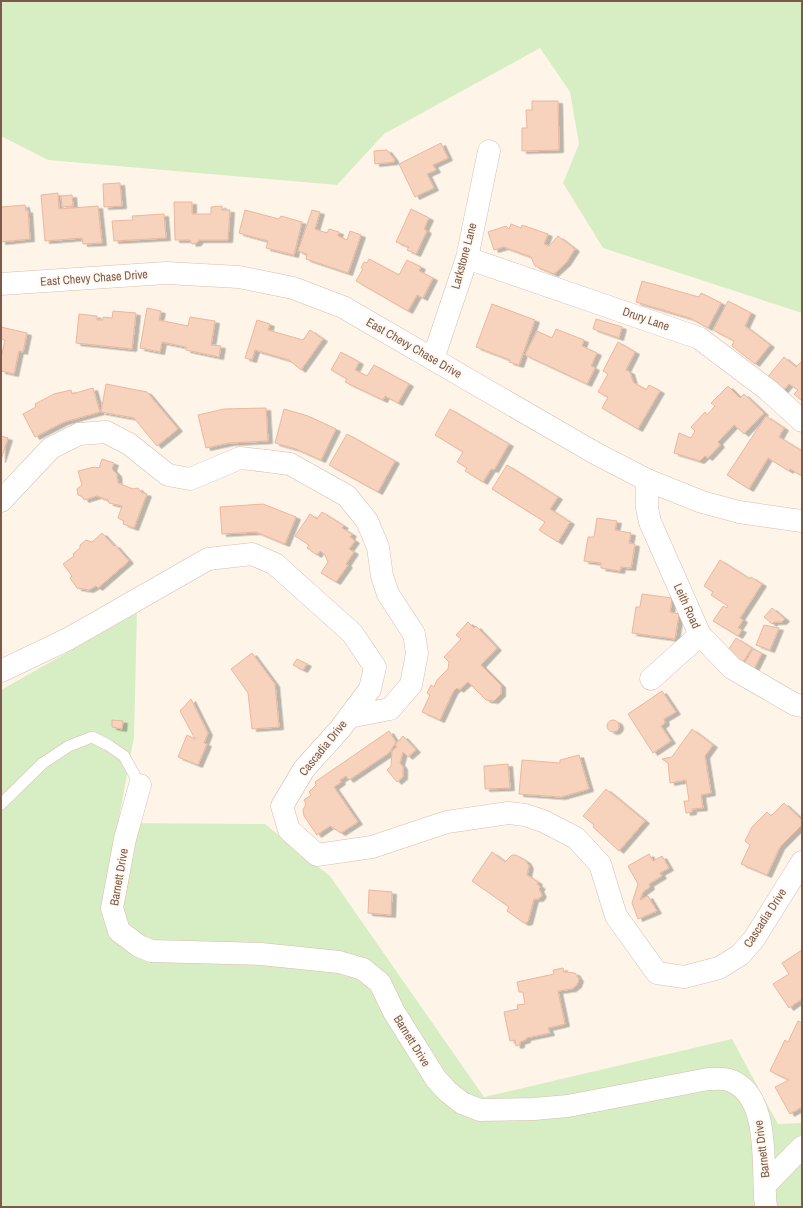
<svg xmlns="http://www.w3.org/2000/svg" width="803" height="1208" font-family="'Archivo Narrow',sans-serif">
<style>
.green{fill:#d7eec4}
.building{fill:#f7d2bd;stroke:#ebb79c;filter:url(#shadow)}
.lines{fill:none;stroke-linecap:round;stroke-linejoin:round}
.service-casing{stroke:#d5beaf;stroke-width:12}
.minor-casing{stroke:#d5beaf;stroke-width:23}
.secondary-casing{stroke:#d8beab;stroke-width:23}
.service{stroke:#fff;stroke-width:11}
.minor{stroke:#fff;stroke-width:22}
.secondary{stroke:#fff;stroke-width:22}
.labels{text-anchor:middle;stroke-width:3.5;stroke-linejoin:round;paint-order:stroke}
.street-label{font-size:12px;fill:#7c5948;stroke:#fff9f1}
</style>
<defs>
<filter id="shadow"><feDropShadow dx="4.5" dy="2.5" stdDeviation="0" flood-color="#0004"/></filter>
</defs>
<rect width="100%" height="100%" fill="#fef5e8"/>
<path class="green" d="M 1,1 L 802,1 L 802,313 L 603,248 L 563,183 L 579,144 L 570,92 L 540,48 L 384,134 L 337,185 L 48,160 L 1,136 Z
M 137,613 L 134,737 L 118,823 L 265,824 L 330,876 L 484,1097 L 732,1039 L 778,1124 L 802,1123 L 802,1207 L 1,1207 L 1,690 Z"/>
<path class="building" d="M 532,101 L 558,101 L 559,150 L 522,151 L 522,128 L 527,128 L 526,110 L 532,110 Z
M 441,143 L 448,158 L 433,165 L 436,170 L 427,174 L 434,188 L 415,197 L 399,164 Z
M 387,150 L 394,159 L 394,162 L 375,164 L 374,151 Z
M 120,183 L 122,206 L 104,207 L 103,184 Z
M 58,193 L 59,209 L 98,206 L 102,243 L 83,244 L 82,238 L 45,241 L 41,195 Z
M 72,195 L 73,206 L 62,207 L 61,196 Z
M 174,202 L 192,202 L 192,214 L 211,214 L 211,207 L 222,206 L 222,210 L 230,210 L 228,240 L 199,240 L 197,243 L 192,244 L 190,240 L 175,240 Z
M 25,205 L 26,211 L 28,210 L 30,239 L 1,242 L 1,207 Z
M 411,209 L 429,218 L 424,229 L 427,231 L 416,254 L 407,250 L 409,247 L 396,242 Z
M 245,210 L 279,219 L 281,216 L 302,222 L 294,255 L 266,248 L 268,241 L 239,233 Z
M 312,210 L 320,212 L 315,229 L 327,233 L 329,229 L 339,232 L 338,236 L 347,240 L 350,231 L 361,235 L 348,273 L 306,259 L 307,254 L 298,251 Z
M 164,214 L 166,238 L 114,241 L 112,221 L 133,220 L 132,216 Z
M 511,224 L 521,228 L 522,225 L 548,234 L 544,244 L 549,246 L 558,236 L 575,249 L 566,263 L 554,274 L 535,266 L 531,257 L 504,247 L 494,250 L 488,232 L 506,226 L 509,229 Z
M 369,259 L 399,275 L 407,260 L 421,267 L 419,271 L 433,278 L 423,298 L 417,295 L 408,311 L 356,281 L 363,269 L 361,268 L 364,262 L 367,263 Z
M 642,281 L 699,297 L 701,293 L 721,303 L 708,328 L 690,318 L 636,302 Z
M 728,301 L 751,313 L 745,326 L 770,345 L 755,364 L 732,346 L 734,341 L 713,330 Z
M 492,304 L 535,320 L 519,365 L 509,362 L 510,360 L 476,347 Z
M 147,308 L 161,311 L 159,320 L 188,326 L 190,317 L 215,321 L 211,345 L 221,346 L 219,357 L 186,350 L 186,347 L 162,342 L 160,352 L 140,348 Z
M 113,311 L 136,313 L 132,349 L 76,343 L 79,314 L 97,316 L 97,320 L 103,320 L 103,317 L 112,318 Z
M 596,319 L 622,327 L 619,338 L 593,329 Z
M 257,320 L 270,324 L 268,330 L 303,340 L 310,330 L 323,339 L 301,370 L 289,360 L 255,350 L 252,360 L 245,358 Z
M 1,327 L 27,333 L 23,352 L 19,351 L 14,374 L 1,371 L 1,358 L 5,340 L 1,339 Z
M 556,329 L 584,340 L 582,346 L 597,353 L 591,366 L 595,368 L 587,384 L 525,355 L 537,331 L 552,338 Z
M 618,342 L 635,352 L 626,370 L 630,372 L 633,382 L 646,390 L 649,385 L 660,391 L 638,429 L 602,408 L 608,397 L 598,392 L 608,374 L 603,371 Z
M 341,352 L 359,362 L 355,370 L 367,376 L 374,365 L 409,384 L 398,403 L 385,396 L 383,400 L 345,382 L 347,379 L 331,370 Z
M 784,357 L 796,367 L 802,361 L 802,401 L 794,394 L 798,390 L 789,384 L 782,392 L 766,379 Z
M 106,384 L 147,392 L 178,429 L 157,446 L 134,418 L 101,412 Z
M 728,386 L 740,398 L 744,394 L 764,413 L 744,434 L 734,425 L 718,442 L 720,445 L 708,458 L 705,456 L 700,461 L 674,453 L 679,433 L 691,438 L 695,431 L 691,427 L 705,412 L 707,415 L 715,406 L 711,403 Z
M 93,388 L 100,412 L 64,422 L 35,437 L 23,414 L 36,407 L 35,404 L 54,394 L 71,390 L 72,394 Z
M 266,408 L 268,441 L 229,443 L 206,448 L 198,415 L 224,409 Z
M 284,409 L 308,416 L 336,429 L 321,460 L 296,449 L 275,443 Z
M 450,409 L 509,444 L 494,470 L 491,469 L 483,482 L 465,471 L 467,468 L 457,462 L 463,452 L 435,435 Z
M 766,416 L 784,428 L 779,437 L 802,451 L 802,476 L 790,469 L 789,471 L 768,458 L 749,489 L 727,475 Z
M 347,434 L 395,461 L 378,492 L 329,465 Z
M 1,436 L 8,438 L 1,460 Z
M 102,459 L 114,463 L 112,469 L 117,474 L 118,483 L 133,489 L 138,488 L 142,493 L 147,494 L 134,528 L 123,524 L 124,521 L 118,518 L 122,506 L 109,503 L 108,500 L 97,496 L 84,500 L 83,497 L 78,495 L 77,489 L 82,485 L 78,471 L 94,467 L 99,468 Z
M 507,465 L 558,497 L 550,509 L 570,522 L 558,542 L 539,530 L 545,522 L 492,489 Z
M 263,504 L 296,517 L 285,544 L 256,532 L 222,534 L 220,507 Z
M 322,512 L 344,526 L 342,528 L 352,534 L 350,537 L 355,541 L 349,549 L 354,552 L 346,564 L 348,565 L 336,582 L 321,573 L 328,562 L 325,555 L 320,551 L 317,555 L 307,548 L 309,545 L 295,536 L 310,514 L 317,519 Z
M 597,518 L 617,521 L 615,530 L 631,533 L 629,543 L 635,544 L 631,568 L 621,567 L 620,571 L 601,568 L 601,563 L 584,561 L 588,537 L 594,537 Z
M 102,533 L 114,546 L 115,545 L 129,561 L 98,588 L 96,586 L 89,590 L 77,588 L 70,578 L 72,576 L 63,564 L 74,556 L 73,554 L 80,548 L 80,545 L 86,540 L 92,542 Z
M 720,560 L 750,579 L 751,577 L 762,584 L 740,618 L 743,620 L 738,628 L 742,630 L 738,636 L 713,621 L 723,606 L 727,608 L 728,606 L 711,595 L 713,592 L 704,586 Z
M 642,594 L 672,598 L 670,612 L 679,614 L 675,639 L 632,633 L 636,607 L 640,607 Z
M 772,608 L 785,619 L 782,622 L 774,622 L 772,624 L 764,617 Z
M 468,622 L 474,628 L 476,626 L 497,648 L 481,665 L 501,685 L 501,694 L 494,701 L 486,700 L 468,682 L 459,690 L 457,688 L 453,692 L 440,720 L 422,712 L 430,695 L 427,693 L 431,685 L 434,687 L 437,680 L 448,669 L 449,662 L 444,657 L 461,639 L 456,635 Z
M 764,625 L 779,628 L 770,650 L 756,645 Z
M 736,638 L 752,648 L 741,665 L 725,655 Z
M 753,649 L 762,653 L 754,669 L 744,664 Z
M 252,653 L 275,684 L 279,727 L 252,729 L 248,693 L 231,669 Z
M 297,659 L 307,664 L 303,670 L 293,665 Z
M 662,691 L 676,712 L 664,719 L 665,723 L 661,726 L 671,741 L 653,753 L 628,714 Z
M 191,699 L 208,733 L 204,743 L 207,744 L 198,765 L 178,757 L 187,735 L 195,739 L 180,711 Z
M607 726a6 6 0 1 1 12 0a6 6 0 1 1-12 0Z
M 112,720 L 123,721 L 122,729 L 112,727 Z
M 692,729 L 713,745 L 705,756 L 711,793 L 701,795 L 703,808 L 692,809 L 692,812 L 686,813 L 684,801 L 689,801 L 686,780 L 670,783 L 668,763 L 662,759 L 672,757 Z
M 389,731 L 396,742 L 389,753 L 349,780 L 346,776 L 340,780 L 341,782 L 334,787 L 358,822 L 341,833 L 330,826 L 317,835 L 304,816 L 303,810 L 306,804 L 304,800 L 311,795 L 309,792 L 316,785 L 315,782 Z
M 403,736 L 416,750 L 408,757 L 403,752 L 400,763 L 403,767 L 403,777 L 397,782 L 387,770 L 391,766 L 392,751 L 397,747 L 395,745 Z
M 579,755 L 589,789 L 561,797 L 519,794 L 522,760 L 560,763 L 560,760 Z
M 508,764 L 510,788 L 485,789 L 484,766 Z
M 606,789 L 645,821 L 619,851 L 593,827 L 594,825 L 583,816 Z
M 784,803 L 802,820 L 802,825 L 780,847 L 767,875 L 741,864 L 750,845 L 745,841 L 752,827 L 767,812 L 771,816 Z
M 492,852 L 505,862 L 512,855 L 516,855 L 526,861 L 529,866 L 527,875 L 538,882 L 537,884 L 541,887 L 539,889 L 542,895 L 539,899 L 534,899 L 528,922 L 524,923 L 507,911 L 509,907 L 472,881 Z
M 649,854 L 653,861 L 662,856 L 669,868 L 660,873 L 662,876 L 649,884 L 650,887 L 643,892 L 640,900 L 648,896 L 657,911 L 638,919 L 632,903 L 638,884 L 628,866 Z
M 369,890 L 392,892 L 391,915 L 368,913 Z
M 802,950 L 802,999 L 789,1008 L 773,984 L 789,974 L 782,963 Z
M 563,968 L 564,972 L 575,973 L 579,979 L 577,985 L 572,989 L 558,991 L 565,1024 L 548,1028 L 550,1033 L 526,1038 L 526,1040 L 520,1042 L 520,1045 L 516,1046 L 515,1040 L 510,1041 L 504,1012 L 518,1009 L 517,1005 L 525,1004 L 523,992 L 519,992 L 517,982 L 554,974 L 553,970 Z
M 798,1021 L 802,1023 L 802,1107 L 790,1114 L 775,1087 L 789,1080 L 770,1071 L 785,1040 L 788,1042 Z"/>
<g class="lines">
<g class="service-casing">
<path id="service" d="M 1,804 L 43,763 L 69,746 L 92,737 L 108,745 L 124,756 L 140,785"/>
</g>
<g class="minor-casing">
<path id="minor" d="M 467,258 L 699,338 L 768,390 L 802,421
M 433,359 L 467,258 L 489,151
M 647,480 L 647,508 L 650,522 L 700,635 L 732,668 L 794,704 L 802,706
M 1,501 L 51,448 L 79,434 L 106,432 L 129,444 L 168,475 L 190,479 L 240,458 L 267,461 L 290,464 L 347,496 L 367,521 L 378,547 L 382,576 L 388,594 L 414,634 L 417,653 L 411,685 L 390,709 L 349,717
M 1,671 L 68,639 L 208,559 L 252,554 L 275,564 L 352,633 L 375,667 L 370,689 L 340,729 L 304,769 L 282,806 L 289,830 L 317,855 L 372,847 L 447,822 L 508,813 L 525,815 L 543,821 L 576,838 L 600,864 L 616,916 L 657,973 L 684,977 L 719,968 L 740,955 L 754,939 L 802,862
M 651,679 L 700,635
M 140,785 L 125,839 L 112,908 L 119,931 L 139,946 L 151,951 L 261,954 L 339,962 L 363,969 L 380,983 L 394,1012 L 436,1079 L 447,1091 L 462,1103 L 480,1110 L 534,1109 L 568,1106 L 708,1079 C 714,1079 723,1078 729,1080 C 773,1095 761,1172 766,1207
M 766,1184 L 802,1147"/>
</g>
<g class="secondary-casing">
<path id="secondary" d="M 1,284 L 166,273 L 239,277 L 293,288 L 343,307 L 595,453 L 647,480 L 702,502 L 739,512 L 802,521"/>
</g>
<use href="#service" class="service"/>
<use href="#minor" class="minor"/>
<use href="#secondary" class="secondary"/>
</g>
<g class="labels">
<g class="street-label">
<text transform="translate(464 256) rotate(-75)" y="4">Larkstone Lane</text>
<text transform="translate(94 278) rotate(-4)" y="4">East Chevy Chase Drive</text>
<text transform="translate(646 319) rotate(19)" y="4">Drury Lane</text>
<text transform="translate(414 348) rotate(30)" y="4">East Chevy Chase Drive</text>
<text transform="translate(687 606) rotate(66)" y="4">Leith Road</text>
<text transform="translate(323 748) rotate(-51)" y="4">Cascadia Drive</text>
<text transform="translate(119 877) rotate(-80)" y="4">Barnett Drive</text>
<text transform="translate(765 918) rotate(-57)" y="4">Cascadia Drive</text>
<text transform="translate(412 1041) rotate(58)" y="4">Barnett Drive</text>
<text transform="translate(762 1149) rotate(-97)" y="4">Barnett Drive</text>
</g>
</g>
<rect width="803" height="1208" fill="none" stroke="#7c5948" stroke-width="4"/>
</svg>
